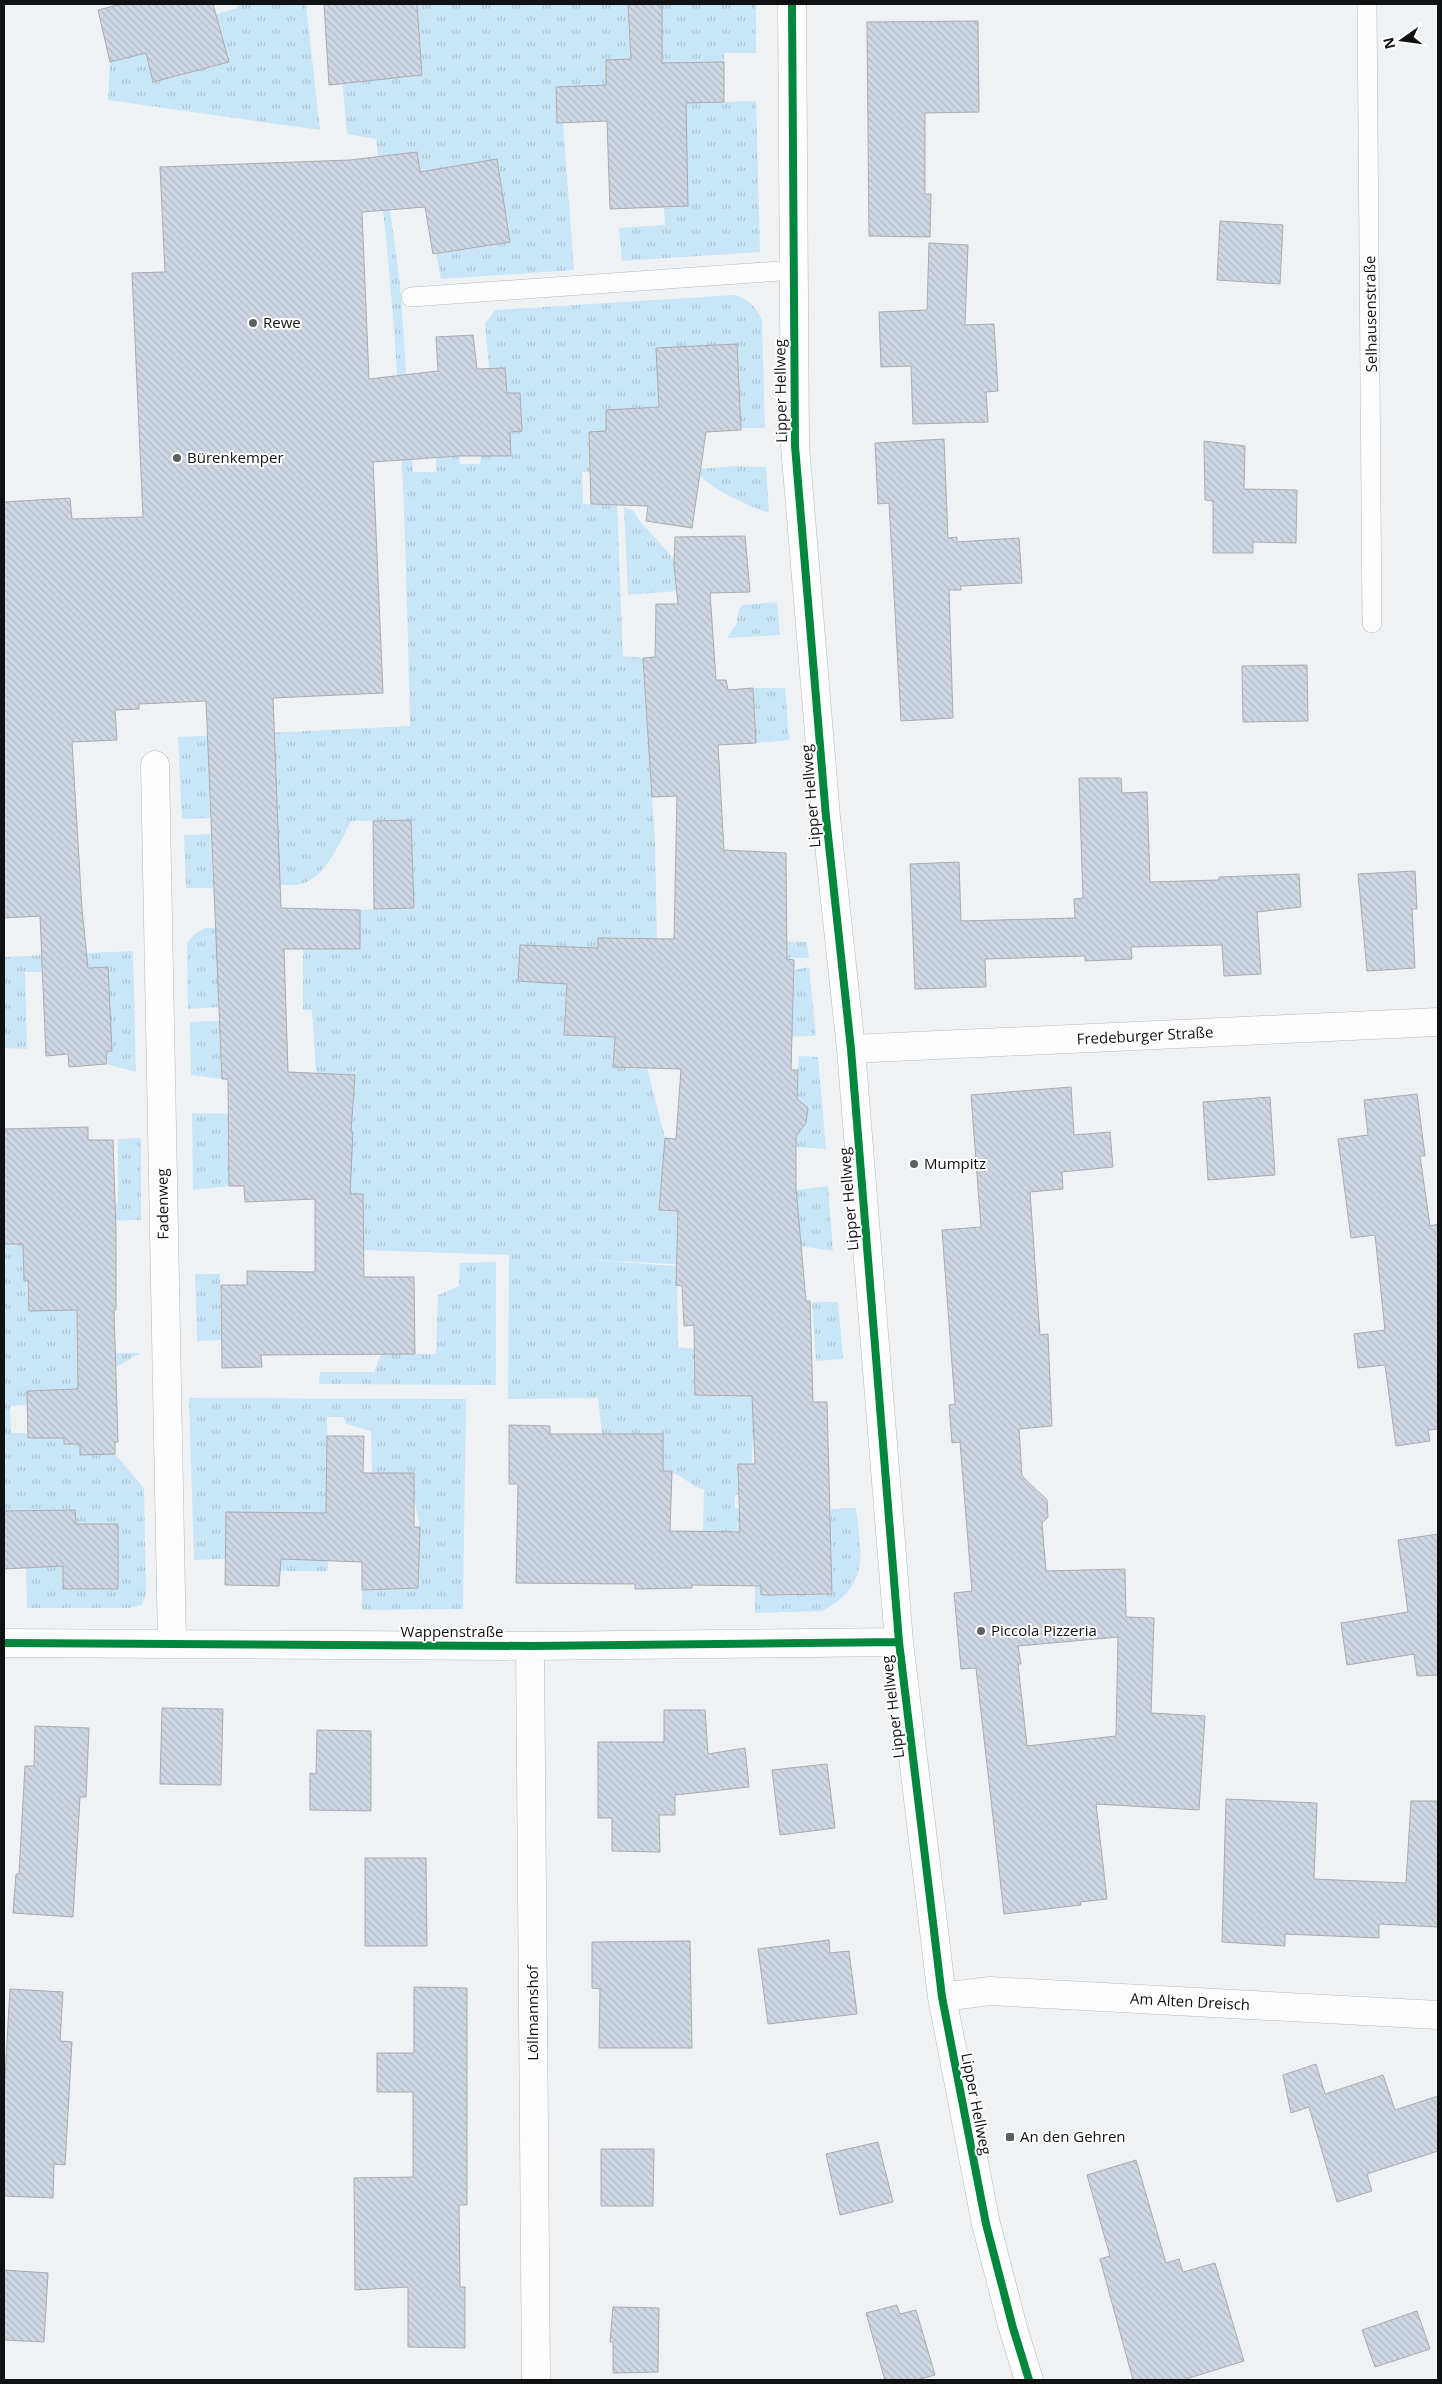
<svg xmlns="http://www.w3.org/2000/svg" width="1442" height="2384" font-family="'Open Sans',sans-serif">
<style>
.grass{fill:url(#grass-tufts)}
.building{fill:url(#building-back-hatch);stroke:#aaacae;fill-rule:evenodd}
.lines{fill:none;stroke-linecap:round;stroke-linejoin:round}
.service-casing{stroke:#b5b7b9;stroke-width:20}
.minor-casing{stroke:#b5b7b9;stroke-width:29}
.service{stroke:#fdfdfd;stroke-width:19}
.minor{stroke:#fdfdfd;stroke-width:28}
.cycleway-casing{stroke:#fff;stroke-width:11}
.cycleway{stroke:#00873e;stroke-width:8}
.poi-dot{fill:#5d6061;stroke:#fff;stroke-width:2}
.labels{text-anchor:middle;stroke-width:4;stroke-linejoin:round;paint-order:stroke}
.street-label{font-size:15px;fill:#0f1112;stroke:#fff}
.poi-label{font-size:15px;fill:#0f1112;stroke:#fff;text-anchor:start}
</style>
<defs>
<pattern id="grass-tufts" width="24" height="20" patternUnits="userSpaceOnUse" patternTransform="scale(1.25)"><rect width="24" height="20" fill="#c8e6f7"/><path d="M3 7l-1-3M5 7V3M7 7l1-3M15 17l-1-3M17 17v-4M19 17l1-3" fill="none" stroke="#abc4d3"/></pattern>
<pattern id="building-back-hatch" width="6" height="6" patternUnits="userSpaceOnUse" patternTransform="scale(1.25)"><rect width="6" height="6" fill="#cfd7e4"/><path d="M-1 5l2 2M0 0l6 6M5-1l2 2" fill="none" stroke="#b1b8c3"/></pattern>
</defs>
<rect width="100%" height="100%" fill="#eff2f4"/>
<path class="grass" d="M 237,4 L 306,4 L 320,130 L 108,100 L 110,62 L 146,53 L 153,82 L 228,62 L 216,14 L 238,8 Z
M 416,4 L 628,4 L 629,23 L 661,22 L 662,4 L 756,4 L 756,53 L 724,53 L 724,62 L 688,62 L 687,103 L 756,101 L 760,252 L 622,261 L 619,228 L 665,225 L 664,208 L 688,206 L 686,117 L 601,85 L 556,87 L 557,123 L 563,123 L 574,270 L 441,279 L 436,254 L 510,242 L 497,160 L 420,172 L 417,152 L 378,157 L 376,139 L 347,134 L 342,80 C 353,79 385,81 391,77 L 422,75 Z
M 383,210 L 390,210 L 400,284 L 413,472 L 436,472 L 436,458 L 459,456 L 460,464 L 480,464 L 481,456 L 511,455 L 505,368 L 489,368 L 485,324 L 495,310 L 735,295 C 747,298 758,309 762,320 L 765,428 L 741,428 L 737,344 L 656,348 L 659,408 L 606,431 L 589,432 L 590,472 L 582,472 L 583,504 L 617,505 L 623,656 L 643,658 L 655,842 L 657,939 L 598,938 L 598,966 L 592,993 L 566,992 L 564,1035 L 615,1037 L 613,1067 L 647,1068 L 665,1138 L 659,1210 L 706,1214 L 709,1266 L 573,1259 L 677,1266 L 678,1347 L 705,1350 L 695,1374 L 695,1395 L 762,1395 L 763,1433 L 753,1434 L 752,1464 L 739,1494 L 735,1496 L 735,1508 L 760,1509 L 761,1595 L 832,1594 L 831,1509 L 856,1508 C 861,1554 871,1585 822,1611 L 755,1613 L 755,1582 L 711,1557 L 711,1532 L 703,1531 L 704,1490 C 688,1485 680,1471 663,1471 L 663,1434 L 602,1434 L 598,1398 L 508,1399 L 509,1255 L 363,1250 L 315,1195 L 315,1169 L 351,1167 L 353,1132 L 229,1133 L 229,1186 L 193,1190 L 192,1113 L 352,1116 L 355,1075 L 316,1073 L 312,1010 L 303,1010 L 303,948 L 360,949 L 360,910 L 414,907 L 411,820 L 351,821 C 341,840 326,876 304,883 C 297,886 288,885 280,885 L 275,755 L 208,759 L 210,818 L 182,819 L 178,737 L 410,726 C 406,553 402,382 383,210 Z
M 737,466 L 766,467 L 769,513 C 751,507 703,487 697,469 Z
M 624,507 L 634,511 L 639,520 L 674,559 L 677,591 L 628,595 Z
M 777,602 L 780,635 L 727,638 L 736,625 L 739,609 L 743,605 Z
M 753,688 L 785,688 L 789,740 L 756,743 Z
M 211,834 L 213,888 L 186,888 L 184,835 Z
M 205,928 L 244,928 L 220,1007 L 188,1009 L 187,943 L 196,933 Z
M 687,940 L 807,942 L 809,958 L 688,957 Z
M 133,951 L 136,1072 L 106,1064 L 107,1051 L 111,1051 L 107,967 L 43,972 L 25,972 L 27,1049 L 4,1048 L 4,957 Z
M 809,967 L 816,1036 L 731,1038 L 794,970 Z
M 220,1021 L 222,1079 L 191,1075 L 190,1022 Z
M 799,1056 L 818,1057 L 826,1149 L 737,1143 L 801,1129 C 807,1122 809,1115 806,1106 L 797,1103 Z
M 141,1138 L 141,1220 L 4,1223 L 4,1174 L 8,1175 L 40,1206 L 118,1204 L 118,1139 Z
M 828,1186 L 833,1251 L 801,1246 L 796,1190 Z
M 4,1244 L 22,1244 L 23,1248 L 29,1311 L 110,1310 L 110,1353 L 141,1353 L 116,1367 L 78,1367 L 78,1389 L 27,1391 L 28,1405 L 10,1406 L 11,1433 L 28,1433 L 28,1438 L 64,1438 L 80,1444 L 80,1455 L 115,1454 L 144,1488 L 146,1593 L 142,1605 L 129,1608 L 27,1608 L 26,1568 L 63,1566 L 63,1588 L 118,1589 L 118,1524 L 76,1524 L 74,1510 L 4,1511 Z
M 496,1262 L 496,1385 L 319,1384 L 320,1372 L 374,1372 L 381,1354 L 436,1354 L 438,1295 L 459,1286 L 460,1263 Z
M 195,1274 L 220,1274 L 221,1340 L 197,1341 Z
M 812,1302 L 838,1302 L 843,1359 L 816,1361 Z
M 189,1398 L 466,1399 L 463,1609 L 362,1610 L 362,1590 L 418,1588 L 420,1527 L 414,1499 L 414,1473 L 372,1473 L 371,1431 L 346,1424 L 343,1417 L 327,1417 L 328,1571 L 280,1571 L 280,1513 L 226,1512 L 225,1559 L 194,1560 Z"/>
<path class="building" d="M 122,4 L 213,4 L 229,62 L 153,82 L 146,53 L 110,62 L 98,10 Z
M 324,4 L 417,4 L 422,75 L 329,85 Z
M 628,4 L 662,4 L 662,63 L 724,62 L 724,102 L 686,103 L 688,206 L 610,209 L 607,121 L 557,123 L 556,87 L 606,85 L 606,60 L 631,59 Z
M 978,21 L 979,112 L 925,113 L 925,194 L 931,194 L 930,237 L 869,236 L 867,22 Z
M 417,152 L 420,172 L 497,159 L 510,242 L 433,254 L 425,207 L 362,212 L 369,379 L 438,371 L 436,337 L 473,335 L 477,369 L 505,368 L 507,393 L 520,393 L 522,431 L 510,432 L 511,456 L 459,456 L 373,462 L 383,693 L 273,698 L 281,908 L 360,910 L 360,949 L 284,949 L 288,1072 L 355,1075 L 351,1132 L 353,1132 L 350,1194 L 363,1194 L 364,1277 L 414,1277 L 415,1354 L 261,1355 L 262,1367 L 222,1368 L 221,1285 L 247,1285 L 247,1271 L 315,1272 L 315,1199 L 245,1202 L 244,1186 L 229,1186 L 228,1079 L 222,1079 L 206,701 L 139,704 L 139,709 L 115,710 L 117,740 L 72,742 L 82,909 L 88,968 L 108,967 L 112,1051 L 107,1051 L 106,1064 L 69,1067 L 68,1054 L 46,1056 L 40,916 L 4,918 L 4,502 L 70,498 L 72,519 L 143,517 L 132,273 L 165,272 L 160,167 L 350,160 Z
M 1220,221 L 1283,225 L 1280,284 L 1217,280 Z
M 929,243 L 968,245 L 965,325 L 994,324 L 998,391 L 986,392 L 988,422 L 913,424 L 911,366 L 881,367 L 879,312 L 927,310 Z
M 737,344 L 741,430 L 706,432 L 692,528 L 646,521 L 648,506 L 591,504 L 589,432 L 606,431 L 606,410 L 659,407 L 656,348 Z
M 944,439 L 948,538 L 957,537 L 957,542 L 1019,538 L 1022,583 L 961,586 L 961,590 L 949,590 L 953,718 L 901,721 L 889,503 L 878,504 L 875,443 Z
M 1204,441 L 1245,446 L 1244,489 L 1297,490 L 1296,543 L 1253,542 L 1253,553 L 1213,553 L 1213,501 L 1205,500 Z
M 745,536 L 750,592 L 710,593 L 716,680 L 726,680 L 728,690 L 753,688 L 756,743 L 718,745 L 724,850 L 786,853 L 787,959 L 794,960 L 791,1070 L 798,1070 L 797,1099 L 808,1108 L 806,1123 L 796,1136 L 796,1188 L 806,1301 L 810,1301 L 813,1402 L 827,1402 L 832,1594 L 761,1595 L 761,1586 L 692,1585 L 692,1588 L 635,1589 L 635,1584 L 516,1583 L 518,1484 L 509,1484 L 509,1425 L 550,1426 L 550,1434 L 663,1434 L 663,1471 L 672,1471 L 670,1531 L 740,1532 L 738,1464 L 755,1464 L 752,1396 L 695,1395 L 694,1325 L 684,1326 L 682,1286 L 676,1285 L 678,1211 L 659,1210 L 665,1138 L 676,1139 L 681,1069 L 613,1067 L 615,1037 L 564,1035 L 567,984 L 518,981 L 520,945 L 598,948 L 598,938 L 674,939 L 677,796 L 652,797 L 643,658 L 655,657 L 656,604 L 678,604 L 674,565 L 675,537 Z
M 1307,665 L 1308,721 L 1243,722 L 1242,666 Z
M 1079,778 L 1121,778 L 1122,793 L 1147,792 L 1150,882 L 1219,880 L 1219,877 L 1299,874 L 1301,907 L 1257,912 L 1261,974 L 1224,976 L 1222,945 L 1131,947 L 1132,959 L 1085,961 L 1085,956 L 985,959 L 986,987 L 915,989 L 910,864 L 959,862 L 961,921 L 1075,918 L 1074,899 L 1083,898 Z
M 411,820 L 414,908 L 374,909 L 373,821 Z
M 1415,871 L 1417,909 L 1412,909 L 1415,968 L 1367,971 L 1358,874 Z
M 1071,1087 L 1074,1135 L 1110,1132 L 1113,1167 L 1062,1172 L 1063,1189 L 1030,1192 L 1040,1335 L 1048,1334 L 1052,1426 L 1019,1429 L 1022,1476 L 1047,1500 L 1048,1517 L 1042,1523 L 1046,1571 L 1125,1569 L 1126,1617 L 1154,1618 L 1151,1713 L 1205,1716 L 1199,1810 L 1096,1804 L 1107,1899 L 1080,1902 L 1081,1905 L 1004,1914 L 976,1668 L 961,1669 L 954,1593 L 972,1591 L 960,1442 L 952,1443 L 949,1405 L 955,1404 L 942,1230 L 981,1227 L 971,1095 ZM 1118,1637 L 1116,1736 L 1027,1746 L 1018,1664 L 1021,1664 L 1018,1646 Z
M 1417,1094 L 1425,1156 L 1420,1156 L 1430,1226 L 1438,1224 L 1438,1429 L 1428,1430 L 1430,1441 L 1396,1446 L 1385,1365 L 1358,1368 L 1354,1334 L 1385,1330 L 1375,1235 L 1351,1238 L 1338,1139 L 1368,1135 L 1364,1100 Z
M 1270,1097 L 1275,1175 L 1208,1180 L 1203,1102 Z
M 88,1127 L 88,1140 L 113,1140 L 116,1232 L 116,1310 L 114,1310 L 118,1442 L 115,1442 L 115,1454 L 80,1455 L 80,1444 L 64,1444 L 64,1438 L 28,1438 L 27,1391 L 78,1389 L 77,1310 L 29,1311 L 28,1281 L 24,1281 L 23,1244 L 4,1244 L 4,1129 Z
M 327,1436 L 364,1436 L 363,1473 L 414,1473 L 414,1527 L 420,1527 L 418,1588 L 362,1590 L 362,1562 L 281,1559 L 279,1586 L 225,1585 L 226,1512 L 326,1513 Z
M 75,1510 L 76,1524 L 118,1524 L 118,1589 L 63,1589 L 63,1566 L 4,1569 L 4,1511 Z
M 1438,1534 L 1438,1675 L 1417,1676 L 1414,1654 L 1347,1665 L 1341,1623 L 1408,1612 L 1398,1540 Z
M 162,1708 L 223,1709 L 221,1785 L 160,1784 Z
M 664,1710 L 705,1710 L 708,1754 L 745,1748 L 749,1787 L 675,1795 L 675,1815 L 659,1815 L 660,1852 L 612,1851 L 612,1818 L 598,1818 L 598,1742 L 664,1742 Z
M 35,1726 L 89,1728 L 86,1797 L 80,1797 L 73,1917 L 13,1913 L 16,1874 L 19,1874 L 25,1766 L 34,1766 Z
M 317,1730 L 371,1731 L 371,1811 L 310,1810 L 310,1773 L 316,1774 Z
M 827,1764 L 835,1828 L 780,1835 L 772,1770 Z
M 1226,1799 L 1317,1803 L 1314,1879 L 1406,1883 L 1411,1801 L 1438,1801 L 1438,1927 L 1379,1924 L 1379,1938 L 1285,1934 L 1285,1946 L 1222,1942 Z
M 365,1858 L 426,1858 L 427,1946 L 365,1946 Z
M 829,1940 L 830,1953 L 849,1951 L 857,2014 L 768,2024 L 758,1949 Z
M 690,1941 L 692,2048 L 599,2048 L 600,1989 L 592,1988 L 592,1942 Z
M 414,1987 L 467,1988 L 467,2205 L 459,2205 L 460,2287 L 465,2287 L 465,2348 L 408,2347 L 408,2287 L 355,2290 L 354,2178 L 413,2177 L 413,2092 L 377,2092 L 377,2053 L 414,2053 Z
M 10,1989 L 63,1992 L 60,2041 L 72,2042 L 65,2165 L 54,2164 L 53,2198 L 4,2196 L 4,2094 Z
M 1316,2064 L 1325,2094 L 1383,2075 L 1395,2110 L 1438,2096 L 1438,2151 L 1367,2174 L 1372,2191 L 1337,2202 L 1309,2107 L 1291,2113 L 1283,2075 Z
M 878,2142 L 893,2202 L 840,2215 L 826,2154 Z
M 601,2149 L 654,2149 L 653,2206 L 601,2206 Z
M 1136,2160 L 1166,2263 L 1179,2259 L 1183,2272 L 1215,2263 L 1244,2361 L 1183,2380 L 1133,2380 L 1100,2259 L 1110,2256 L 1087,2175 Z
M 4,2270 L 48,2273 L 44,2342 L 4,2340 Z
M 897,2305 L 900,2314 L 916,2310 L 935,2375 L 916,2380 L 885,2380 L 866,2313 Z
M 613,2307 L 659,2308 L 658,2372 L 613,2373 L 613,2342 L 610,2342 Z
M 1417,2311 L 1430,2349 L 1375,2367 L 1362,2330 Z"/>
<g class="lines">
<g class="service-casing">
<path id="service" d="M 1367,4 L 1372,623
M 411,297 L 794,270"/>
</g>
<g class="minor-casing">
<path id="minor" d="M 792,4 L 795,446 L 826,817 L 851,1049 L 899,1642 L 942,1997 L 986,2224 L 1013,2328 L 1029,2380
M 155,765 L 172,1644
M 851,1049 L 1438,1022
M 4,1643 L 530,1646 L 899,1642
M 530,1646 L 536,2380
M 942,1997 L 990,1991 L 1438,2015"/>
</g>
<use href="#service" class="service"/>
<use href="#minor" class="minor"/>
<g class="cycleway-casing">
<path id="cycleway" d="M 792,4 L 795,446 L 826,817 L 851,1049 L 899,1642 L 942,1997 L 986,2224 L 1013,2328 L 1029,2380
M 4,1643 L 530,1646 L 899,1642"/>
</g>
<use href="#cycleway" class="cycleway"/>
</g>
<g class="poi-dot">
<circle cx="253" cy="323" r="5"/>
<circle cx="177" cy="458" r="5"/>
<circle cx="914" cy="1164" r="5"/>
<circle cx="981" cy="1631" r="5"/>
<rect x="1005" y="2132" width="10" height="10" rx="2.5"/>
</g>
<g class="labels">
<g class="street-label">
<text transform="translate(1371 314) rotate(-91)" y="5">Selhausenstraße</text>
<text transform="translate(781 391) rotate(-91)" y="5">Lipper Hellweg</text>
<text transform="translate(811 796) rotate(-95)" y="5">Lipper Hellweg</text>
<text transform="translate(1145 1036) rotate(-3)" y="5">Fredeburger Straße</text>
<text transform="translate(849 1199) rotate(-95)" y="5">Lipper Hellweg</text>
<text transform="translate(163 1204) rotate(-91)" y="5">Fadenweg</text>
<text x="452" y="1637">Wappenstraße</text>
<text transform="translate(893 1707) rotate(-97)" y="5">Lipper Hellweg</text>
<text transform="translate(1190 2002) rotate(3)" y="5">Am Alten Dreisch</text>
<text transform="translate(533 2013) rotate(-90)" y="5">Löllmannshof</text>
<text transform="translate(976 2104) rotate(79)" y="5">Lipper Hellweg</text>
</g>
<g class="poi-label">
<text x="263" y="328">Rewe</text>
<text x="187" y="463">Bürenkemper</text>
<text x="924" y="1169">Mumpitz</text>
<text x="991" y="1636">Piccola Pizzeria</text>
<text x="1020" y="2142">An den Gehren</text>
</g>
</g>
<rect width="1442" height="2384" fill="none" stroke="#0f1112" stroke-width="10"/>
<g transform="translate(1402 40) rotate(256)" stroke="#ffffff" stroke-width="4" paint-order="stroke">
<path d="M0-4L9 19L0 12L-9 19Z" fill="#0f1112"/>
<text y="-8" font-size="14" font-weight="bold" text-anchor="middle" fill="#0f1112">N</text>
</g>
</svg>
